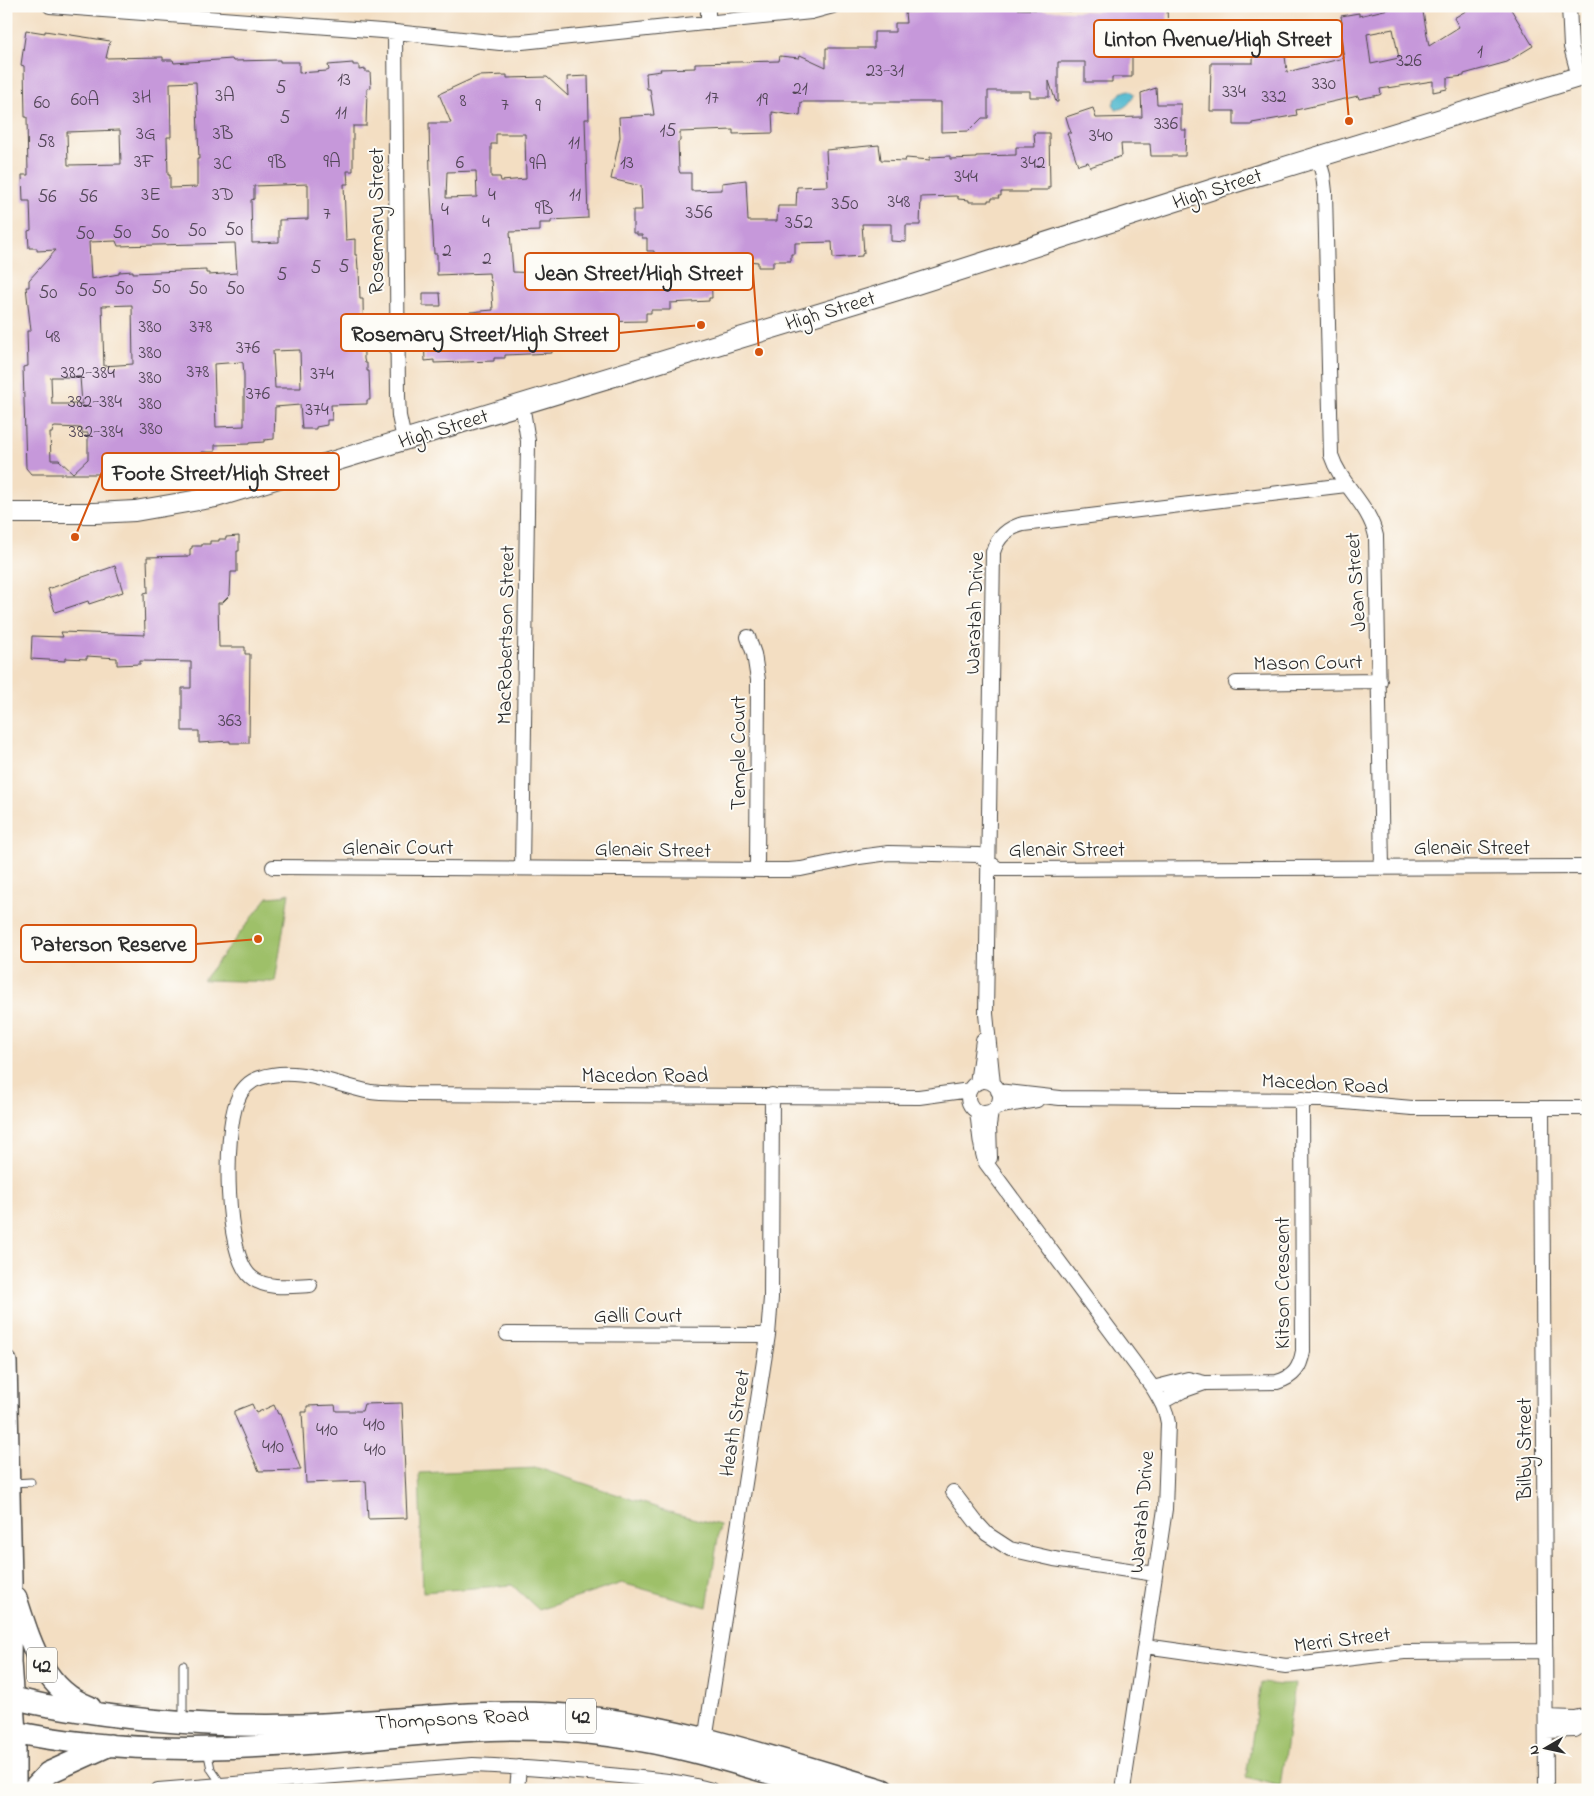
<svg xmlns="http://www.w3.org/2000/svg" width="1594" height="1796" font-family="'Indie Flower',sans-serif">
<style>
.green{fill:#9ec069;stroke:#64764a}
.water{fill:#51b9cf;stroke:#3e727d}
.building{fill:#c698da;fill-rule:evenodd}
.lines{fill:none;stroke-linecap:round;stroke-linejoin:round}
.service-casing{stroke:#494642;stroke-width:9}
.minor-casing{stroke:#494642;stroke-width:16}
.secondary-casing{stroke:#494642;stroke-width:22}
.primary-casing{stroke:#494642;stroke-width:24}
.service{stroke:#fff;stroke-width:7}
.minor{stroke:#fff;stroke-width:14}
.secondary{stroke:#fff;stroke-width:20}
.primary{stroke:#fff;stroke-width:21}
.labels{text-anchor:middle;stroke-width:4;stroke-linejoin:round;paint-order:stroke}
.number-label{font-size:19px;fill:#524657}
.shield{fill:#fdfcf7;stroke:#6a6a68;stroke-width:1}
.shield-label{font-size:20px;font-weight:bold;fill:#2b2b2b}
.street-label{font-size:21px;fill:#2b2b2b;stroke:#fdfcf7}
.leader{fill:none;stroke:#d5540f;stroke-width:2}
.callout-dot{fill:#d5540f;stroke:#fdfcf7;stroke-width:2}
.callout{fill:#fdfcf7;stroke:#d5540f;stroke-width:2}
.callout-label{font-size:22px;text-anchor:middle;font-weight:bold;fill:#2b2b2b}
</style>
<rect width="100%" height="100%" fill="#fdfcf7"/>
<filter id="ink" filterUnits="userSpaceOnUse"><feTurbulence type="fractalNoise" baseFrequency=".02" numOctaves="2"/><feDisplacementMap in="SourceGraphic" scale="10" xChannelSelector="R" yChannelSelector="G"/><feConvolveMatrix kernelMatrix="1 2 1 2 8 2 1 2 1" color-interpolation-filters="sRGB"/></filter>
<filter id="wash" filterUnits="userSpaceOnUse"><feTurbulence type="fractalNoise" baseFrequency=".0096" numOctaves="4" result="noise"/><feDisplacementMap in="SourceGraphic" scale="20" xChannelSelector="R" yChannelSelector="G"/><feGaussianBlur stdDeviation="1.12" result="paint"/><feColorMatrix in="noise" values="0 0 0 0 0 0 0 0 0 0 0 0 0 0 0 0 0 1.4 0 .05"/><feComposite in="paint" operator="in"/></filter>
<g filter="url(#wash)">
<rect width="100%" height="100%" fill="#f3dec2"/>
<path class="green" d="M 289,893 L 275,982 L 203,980 L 268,897 L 281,896 Z
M 538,1468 L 676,1514 L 720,1525 L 707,1607 L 622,1583 L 539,1610 L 512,1585 L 423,1592 L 419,1473 Z
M 1261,1683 L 1282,1685 L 1295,1684 L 1280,1786 L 1246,1777 Z"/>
<path class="water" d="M 1130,90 L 1134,94 C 1131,103 1126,108 1116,110 L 1113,104 C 1116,96 1122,91 1130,90 Z"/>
<g id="blocks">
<path class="building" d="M 955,6 L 1018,6 L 1018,9 L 1070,11 L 1101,11 L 1102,7 L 1167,6 L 1168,34 L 1132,34 L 1132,77 L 1112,77 L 1112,82 L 1085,82 L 1085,62 L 1058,62 L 1058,102 L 1056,102 L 1049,81 L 1049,97 L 1030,97 L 1030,91 L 988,91 L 988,118 L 982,118 L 969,131 L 941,132 L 941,102 L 801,102 L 800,116 L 772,112 L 773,133 L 733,134 L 733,130 L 680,132 L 680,141 L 678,142 L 679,170 L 680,173 L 691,173 L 691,191 L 722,190 L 722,183 L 746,180 L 748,221 L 777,221 L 778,206 L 796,206 L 797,187 L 828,186 L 826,150 L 879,145 L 881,160 L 905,161 L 906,158 L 930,160 L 930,157 L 950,156 L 950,159 L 976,158 L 976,156 L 1016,155 L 1016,147 L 1035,147 L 1034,133 L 1049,133 L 1050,187 L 1048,187 L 1048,190 L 1029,190 L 1029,192 L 1001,192 L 1001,196 L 998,196 L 999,198 L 992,198 L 992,200 L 988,200 L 988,202 L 969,202 L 969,200 L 958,199 L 958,197 L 956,196 L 921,197 L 920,225 L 906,225 L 906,242 L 891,241 L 891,224 L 862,224 L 864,253 L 862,254 L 862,256 L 833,258 L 832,242 L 795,243 L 795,254 L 791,254 L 791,261 L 773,261 L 773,267 L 758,267 L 758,262 L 748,261 L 711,262 L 712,298 L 709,298 L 709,301 L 670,303 L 670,310 L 651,310 L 651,313 L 646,313 L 646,321 L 589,322 L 595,343 L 581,347 L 578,338 L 551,339 L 552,353 L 505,355 L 505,358 L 494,358 L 494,361 L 434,363 L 434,360 L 425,361 L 424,338 L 440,337 L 439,334 L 470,332 L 470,312 L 493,310 L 491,281 L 490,281 L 489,273 L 437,275 L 437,254 L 434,254 L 430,175 L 429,123 L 451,123 L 439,94 L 478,76 L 507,75 L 507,78 L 547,77 L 568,96 L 567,77 L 588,76 L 589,119 L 585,119 L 588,218 L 551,220 L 551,223 L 540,223 L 540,231 L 510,232 L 513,272 L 540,273 L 540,265 L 561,264 L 562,271 L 600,269 L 601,290 L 630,289 L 630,284 L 655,283 L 654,251 L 647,251 L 647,238 L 642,238 L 642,235 L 637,235 L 637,233 L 633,233 L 633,210 L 642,210 L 641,186 L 611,179 L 620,137 L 619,117 L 654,115 L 650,89 L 647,89 L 646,73 L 661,71 L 660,69 L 695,68 L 695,63 L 779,61 L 780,56 L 799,58 L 800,55 L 826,67 L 826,48 L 874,48 L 874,32 L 895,32 L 895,23 L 906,23 L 905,12 L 955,10 ZM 496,134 L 525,134 L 526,179 L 501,181 L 500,177 L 491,177 L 491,144 L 496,144 ZM 476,171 L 477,197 L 446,198 L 447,172 Z
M 1401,6 L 1422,6 L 1429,46 L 1459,27 L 1454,18 L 1474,6 L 1509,6 L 1533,46 L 1507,62 L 1464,74 L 1464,76 L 1447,78 L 1447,89 L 1433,92 L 1433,81 L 1380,89 L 1381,94 L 1379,95 L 1359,99 L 1358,96 L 1296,110 L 1297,115 L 1252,123 L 1252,125 L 1234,125 L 1234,111 L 1210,111 L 1211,63 L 1253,63 L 1254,27 L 1285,22 L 1288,39 L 1283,40 L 1287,72 L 1344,58 L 1338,23 L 1342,23 L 1341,16 L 1359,13 L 1359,16 ZM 1393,29 L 1399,58 L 1371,64 L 1367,34 Z
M 26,30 L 45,33 L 45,31 L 110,41 L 106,58 L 163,57 L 163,60 L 173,60 L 174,63 L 232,59 L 233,61 L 280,60 L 280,62 L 299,62 L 299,73 L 327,71 L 329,70 L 328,65 L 353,63 L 353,65 L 359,65 L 359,70 L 366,69 L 366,72 L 370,72 L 371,88 L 367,89 L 366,126 L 353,126 L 353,171 L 347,171 L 348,184 L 344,184 L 346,240 L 355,239 L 355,255 L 357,255 L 358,269 L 359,269 L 360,299 L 363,299 L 364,359 L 365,363 L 367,363 L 367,371 L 369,371 L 370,400 L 367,400 L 367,404 L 331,405 L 332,420 L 327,420 L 327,425 L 316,427 L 316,429 L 302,429 L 300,405 L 275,407 L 274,439 L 264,440 L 264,442 L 249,443 L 249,444 L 215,445 L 215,452 L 202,452 L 202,456 L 174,457 L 174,463 L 169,463 L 168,466 L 143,467 L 143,460 L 116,460 L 117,474 L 31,474 L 26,468 L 23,367 L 28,366 L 27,331 L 31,331 L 26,287 L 29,287 L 29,280 L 56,250 L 37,251 L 37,248 L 29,248 L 28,231 L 31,230 L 30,201 L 23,201 L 22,175 L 28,175 L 27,117 L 25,117 L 24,66 L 21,65 ZM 196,82 L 199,159 L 197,159 L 197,187 L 170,188 L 170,175 L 168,175 L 167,137 L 171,137 L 170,83 ZM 120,130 L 121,164 L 68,165 L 67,132 ZM 308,184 L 308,219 L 279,220 L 279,242 L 252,243 L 251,200 L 254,199 L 254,186 ZM 116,241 L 118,246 L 235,243 L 237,273 L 209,275 L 209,273 L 206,273 L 206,270 L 133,273 L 133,271 L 119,272 L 119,274 L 91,279 L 89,242 ZM 132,305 L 133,364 L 104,366 L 102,306 ZM 300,350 L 301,388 L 275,388 L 273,351 ZM 241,362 L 243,363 L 244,375 L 244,426 L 216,427 L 214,364 ZM 51,377 L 80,377 L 82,404 L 52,404 ZM 55,427 L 82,428 L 82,433 L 88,433 L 88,459 L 73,473 L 59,460 L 51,460 L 50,433 L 52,433 L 53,428 Z
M 1156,88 L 1157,104 L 1181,104 L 1181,130 L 1186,130 L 1185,156 L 1151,156 L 1150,144 L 1121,144 L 1122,156 L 1090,167 L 1088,162 L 1078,165 L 1067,133 L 1071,133 L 1066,117 L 1093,108 L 1096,118 L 1142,117 L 1141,93 Z
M 423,293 L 440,293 L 441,306 L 423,306 Z
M 239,536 L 239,551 L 237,551 L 237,572 L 231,572 L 230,595 L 222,603 L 218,603 L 219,647 L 245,647 L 245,654 L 250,654 L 249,743 L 230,743 L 230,741 L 199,743 L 199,731 L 182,731 L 182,688 L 191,688 L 191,662 L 140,661 L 140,664 L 117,665 L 117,658 L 87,656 L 87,659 L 65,658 L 65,661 L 31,659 L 32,636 L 63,637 L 61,632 L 145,635 L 144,593 L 148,592 L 147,557 L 190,556 L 190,549 L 192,548 L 192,546 L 202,546 L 202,544 L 210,544 L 210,541 L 219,541 L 219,539 L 226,539 L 226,537 Z
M 115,566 L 123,592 L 104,598 L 104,599 L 89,604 L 88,601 L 55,612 L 48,589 Z
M 402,1403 L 407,1518 L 368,1519 L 366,1481 L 306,1483 L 302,1412 L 307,1412 L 307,1406 L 335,1405 L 336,1411 L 362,1411 L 364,1404 Z
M 252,1404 L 256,1413 L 274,1405 L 278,1414 L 280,1414 L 301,1470 L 259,1471 L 234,1414 L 234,1411 Z"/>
</g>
</g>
<g filter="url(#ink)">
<use href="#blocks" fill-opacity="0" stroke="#494642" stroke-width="1"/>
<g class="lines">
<g class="service-casing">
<path id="service" d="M 12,1483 L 31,1482
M 183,1665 L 183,1720
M 207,1750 L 211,1769 L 222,1785"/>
</g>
<g class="minor-casing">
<path id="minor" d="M 50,6 L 395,32 L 500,43 L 522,42 L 811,12 L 833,6
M 708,6 L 708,23
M 1569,6 L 1571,47 L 1579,77
M 395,32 L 398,396 L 399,416 L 404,439
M 1318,157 L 1323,175 L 1325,192 L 1331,455 C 1341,486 1369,504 1376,536 L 1382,868
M 748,637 L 754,654 L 758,680 L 757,870
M 1236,683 L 1380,681
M 273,867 L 789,870 L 801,869 L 859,857 L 889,853 L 979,855 L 998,869 L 1588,867
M 522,868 L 528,441 L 522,404
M968 1097a16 16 0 1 1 32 0a16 16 0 1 1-32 0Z
M 977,1083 L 983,1040
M 993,1084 L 986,1014 L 993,552 C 998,536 1008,528 1023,524 L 1346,485
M 998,1091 L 1060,1098 L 1322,1100 L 1412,1108 L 1588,1108
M 996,1107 L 1037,1100
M 1542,1108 L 1546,1790
M 977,1112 C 980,1130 979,1146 986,1163 L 1153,1388 C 1160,1400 1166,1409 1168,1423 L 1165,1509 L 1123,1790
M 990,1158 L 989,1125 L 991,1112
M 310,1285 C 292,1286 266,1290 251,1277 C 224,1254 224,1133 237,1101 C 241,1090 249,1081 260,1078 C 297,1065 335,1085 371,1092 C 384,1094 397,1093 409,1094 L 919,1097 L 970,1090
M 507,1334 L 768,1335
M 1153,1388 L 1188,1379 L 1205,1383 L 1277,1382 C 1294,1377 1300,1368 1303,1351 L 1302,1099
M 1162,1402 L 1182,1391 L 1205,1383
M 953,1492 L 976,1522 L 987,1534 L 1010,1549 L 1054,1559 L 1155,1574
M 1145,1646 L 1286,1666 L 1404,1652 L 1545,1651
M 1546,1717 L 1574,1718 L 1588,1715
M 1546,1731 L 1575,1730 L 1588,1721
M 704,1747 L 768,1335 L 771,1298 L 772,1095
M 158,1790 L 473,1765 C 522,1767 571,1771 620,1776 C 651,1779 681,1781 711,1790
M 517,1790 L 519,1767"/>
</g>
<g class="secondary-casing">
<path id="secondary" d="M 6,513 L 95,513 L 135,511 L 216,497 L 901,289 L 1223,186 L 1588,74"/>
</g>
<g class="primary-casing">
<path id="primary" d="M 6,1362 L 11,1581 L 10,1662 L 15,1732 L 15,1790
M 16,1598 C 30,1641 43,1690 90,1707
M 6,1697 C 21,1699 35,1704 50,1706 C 132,1721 216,1727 299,1725 C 384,1723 468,1709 553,1714 C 667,1721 775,1758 883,1790
M 6,1730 C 123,1757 248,1749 367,1739 C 415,1735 463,1729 512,1729 C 566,1729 620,1735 673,1747 C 724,1758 774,1775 825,1790
M 32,1790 L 48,1773 L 110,1745"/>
</g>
<use href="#service" class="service"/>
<use href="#minor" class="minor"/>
<use href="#secondary" class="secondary"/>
<use href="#primary" class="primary"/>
</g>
</g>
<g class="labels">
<g class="number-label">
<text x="1480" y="57">1</text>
<text x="1409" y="66">326</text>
<text x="885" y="76">23-31</text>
<text x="344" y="85">13</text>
<text x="1324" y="89">330</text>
<text x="281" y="93">5</text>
<text x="800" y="94">21</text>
<text x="1234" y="97">334</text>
<text x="225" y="101">3A</text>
<text x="1274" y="102">332</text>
<text x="142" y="103">3H</text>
<text x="712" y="103">17</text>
<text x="85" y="105">60A</text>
<text x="762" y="105">19</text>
<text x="463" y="106">8</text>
<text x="42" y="108">60</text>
<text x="505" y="110">7</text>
<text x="538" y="111">9</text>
<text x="341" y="118">11</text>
<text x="285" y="123">5</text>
<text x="1166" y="129">336</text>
<text x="668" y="136">15</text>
<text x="146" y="139">3G</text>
<text x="223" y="139">3B</text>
<text x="1101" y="141">340</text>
<text x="46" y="147">58</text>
<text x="574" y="148">11</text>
<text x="144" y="167">3F</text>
<text x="332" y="167">9A</text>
<text x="277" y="168">9B</text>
<text x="460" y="168">6</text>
<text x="627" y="168">13</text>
<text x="1033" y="168">342</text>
<text x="223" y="169">3C</text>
<text x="538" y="169">9A</text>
<text x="966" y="182">344</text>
<text x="151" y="200">3E</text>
<text x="223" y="200">3D</text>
<text x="492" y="200">4</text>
<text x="575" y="200">11</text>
<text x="47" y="202">56</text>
<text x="88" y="202">56</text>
<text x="899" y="207">348</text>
<text x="845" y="209">350</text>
<text x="544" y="214">9B</text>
<text x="445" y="215">4</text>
<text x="699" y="218">356</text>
<text x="327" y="219">7</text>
<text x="486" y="227">4</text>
<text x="799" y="228">352</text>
<text x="234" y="235">50</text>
<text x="197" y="236">50</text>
<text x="122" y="238">50</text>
<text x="160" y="238">50</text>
<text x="85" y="239">50</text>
<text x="447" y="256">2</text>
<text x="487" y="264">2</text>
<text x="344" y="272">5</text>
<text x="316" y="273">5</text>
<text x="282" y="280">5</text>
<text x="161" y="293">50</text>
<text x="124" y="294">50</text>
<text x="198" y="294">50</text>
<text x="235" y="294">50</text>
<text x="87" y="296">50</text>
<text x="48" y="298">50</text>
<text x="150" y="332">380</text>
<text x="201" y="332">378</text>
<text x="53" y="342">48</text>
<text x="248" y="353">376</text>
<text x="150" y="358">380</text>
<text x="198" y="377">378</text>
<text x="88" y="378">382-384</text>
<text x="322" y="379">374</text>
<text x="150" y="383">380</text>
<text x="258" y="399">376</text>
<text x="95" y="407">382-384</text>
<text x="150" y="409">380</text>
<text x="317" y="415">374</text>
<text x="151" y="434">380</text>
<text x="96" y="437">382-384</text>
<text x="230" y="726">363</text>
<text x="374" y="1430">410</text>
<text x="327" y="1435">410</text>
<text x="273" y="1452">410</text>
<text x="375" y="1455">410</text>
</g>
<g class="shield">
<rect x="27" y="1647.5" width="30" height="35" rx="4"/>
<rect x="566" y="1698.5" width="30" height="35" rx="4"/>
</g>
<g class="shield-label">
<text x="42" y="1672">42</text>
<text x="581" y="1723">42</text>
</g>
<g class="street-label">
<text transform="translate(1217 188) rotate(-18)" y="7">High Street</text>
<text transform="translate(376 221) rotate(-90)" y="7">Rosemary Street</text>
<text transform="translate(830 310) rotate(-17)" y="7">High Street</text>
<text transform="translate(443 428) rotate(-17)" y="7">High Street</text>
<text transform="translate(1355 582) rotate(-94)" y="7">Jean Street</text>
<text transform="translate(974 613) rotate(-88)" y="7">Waratah Drive</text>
<text transform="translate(505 635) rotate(-89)" y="7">MacRobertson Street</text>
<text transform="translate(1308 662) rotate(-1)" y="7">Mason Court</text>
<text transform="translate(738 753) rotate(-90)" y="7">Temple Court</text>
<text x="398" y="854">Glenair Court</text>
<text x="1472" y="854">Glenair Street</text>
<text transform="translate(653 849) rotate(1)" y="7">Glenair Street</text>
<text x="1067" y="856">Glenair Street</text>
<text x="645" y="1082">Macedon Road</text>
<text transform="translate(1325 1083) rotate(3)" y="7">Macedon Road</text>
<text transform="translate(1282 1283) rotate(-90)" y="7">Kitson Crescent</text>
<text x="638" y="1322">Galli Court</text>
<text transform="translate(734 1423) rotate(-81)" y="7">Heath Street</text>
<text transform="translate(1524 1449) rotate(-90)" y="7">Bilby Street</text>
<text transform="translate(1141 1512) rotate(-85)" y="7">Waratah Drive</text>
<text transform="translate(1342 1639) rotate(-7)" y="7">Merri Street</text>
<text transform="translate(452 1718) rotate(-3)" y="7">Thompsons Road</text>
</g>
</g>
<path class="leader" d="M1349 121L1342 38M759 352L753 272M701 325L619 333M75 537L102 472M258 939L196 944"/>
<g class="callout-dot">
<circle cx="1349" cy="121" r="5"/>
<circle cx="759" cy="352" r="5"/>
<circle cx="701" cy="325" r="5"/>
<circle cx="75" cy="537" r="5"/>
<circle cx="258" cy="939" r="5"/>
</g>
<g class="callout">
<rect x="1094" y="20" width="248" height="37" rx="5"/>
<rect x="525" y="253" width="228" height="37" rx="5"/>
<rect x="341" y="314" width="278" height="37" rx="5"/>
<rect x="102" y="453" width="237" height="37" rx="5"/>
<rect x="21" y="925" width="175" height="37" rx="5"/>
</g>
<g class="callout-label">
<text x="1218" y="46">Linton Avenue/High Street</text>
<text x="639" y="280">Jean Street/High Street</text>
<text x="480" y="341">Rosemary Street/High Street</text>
<text x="221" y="480">Foote Street/High Street</text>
<text x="109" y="951">Paterson Reserve</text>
</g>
<rect width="1594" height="1796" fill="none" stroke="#fdfcf7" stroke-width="25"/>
<g transform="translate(1546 1748) rotate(261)" stroke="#fdfcf7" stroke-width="4" paint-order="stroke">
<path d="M0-4L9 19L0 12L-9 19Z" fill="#2b2b2b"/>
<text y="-8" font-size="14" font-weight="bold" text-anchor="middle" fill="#2b2b2b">N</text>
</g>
</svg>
